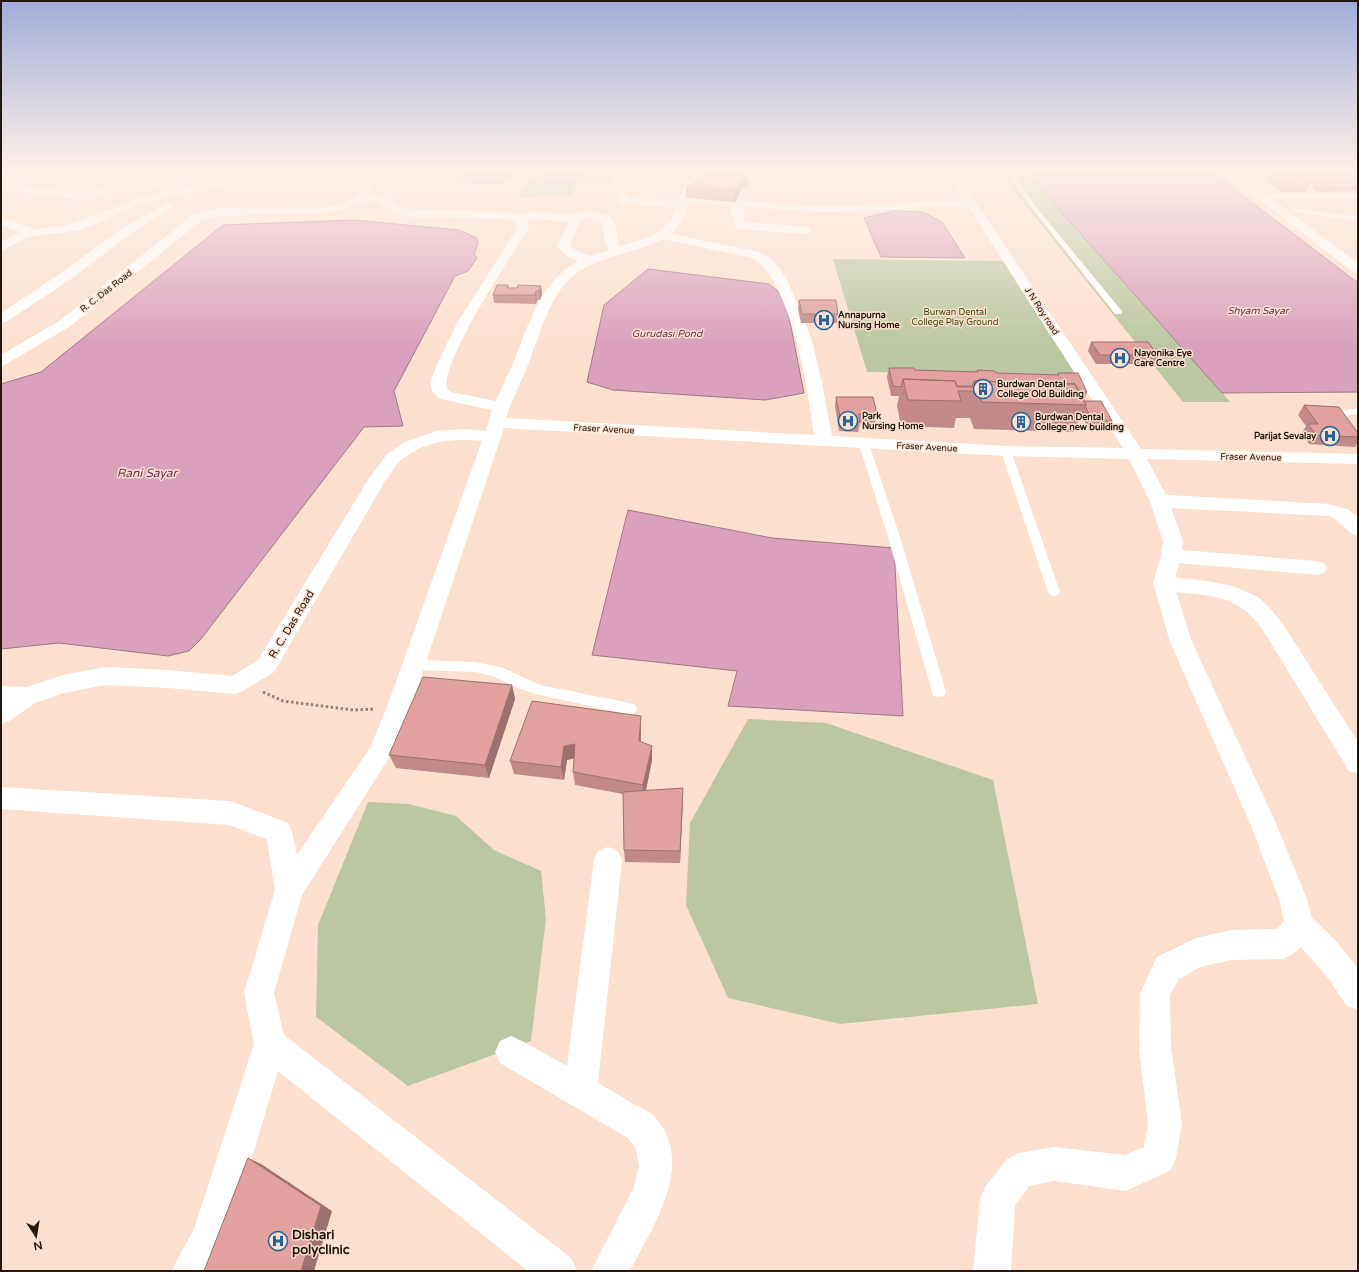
<svg xmlns="http://www.w3.org/2000/svg" width="1359" height="1272" font-family="'Varela Round',sans-serif">
<style>
.green{fill:#bbc7a2}
.water{fill:#d9a1bc;stroke:#a27888}
.lines{fill:none;stroke-linecap:round;stroke-linejoin:round}
.path{stroke:#938073;stroke-width:3;stroke-dasharray:2.5 2.5;stroke-linecap:butt}
.lane{fill:#fff;fill-rule:evenodd}
.street{fill:#fff;fill-rule:evenodd}
.wall{fill:#c18a89;fill-rule:evenodd}
.shaded-wall{fill:#9d716f}
.building{fill:#e0a19f;stroke:#9d716f}
.labels{text-anchor:middle;stroke-width:3;stroke-linejoin:round;paint-order:stroke}
.far-street-label{font-size:9px;fill:#231810;stroke:#fbe0cf}
.far-park-label{font-size:9px;fill:#3a4709;stroke:#fbe0cf}
.far-poi-label{font-size:9px;font-weight:bold;fill:#231810;stroke:#fbe0cf;text-anchor:start}
.far-water-label{font-size:10px;font-style:italic;fill:#743156;stroke:#fbe0cf}
.street-label{font-size:11px;fill:#231810;stroke:#fbe0cf}
.water-label{font-size:12px;font-style:italic;fill:#743156;stroke:#fbe0cf}
.near-poi-label{font-size:13px;font-weight:bold;fill:#231810;stroke:#fbe0cf;text-anchor:start}
</style>
<rect width="100%" height="100%" fill="#fbe0cf"/>
<path class="green" d="M 538,168 L 586,168 L 571,195 L 517,198 Z
M 588,168 L 610,168 L 614,184 L 579,184 Z
M 996,168 L 1035,168 L 1230,402 L 1183,402 Z
M 833,259 L 1003,261 L 1076,375 L 867,372 Z
M 748,719 L 826,723 L 993,780 L 1038,1004 L 840,1024 L 728,998 L 686,905 L 690,823 Z
M 368,802 L 409,804 L 456,816 L 494,850 L 541,871 L 546,919 L 531,1041 L 408,1086 L 316,1017 L 318,925 Z"/>
<path class="water" d="M 468,168 L 517,169 L 512,178 L 504,179 L 502,184 L 457,182 Z
M 551,168 C 562,168 577,166 583,175 L 575,182 L 556,184 L 544,183 L 545,176 Z
M 1026,168 L 1207,168 L 1358,283 L 1358,392 L 1222,393 L 1024,170 Z
M 894,211 L 923,212 L 942,222 L 965,258 L 881,257 L 864,218 Z
M 353,220 L 459,230 L 477,238 L 478,244 L 474,254 L 477,258 L 468,271 L 455,276 L 394,391 L 403,426 L 364,427 L 201,639 L 189,651 L 168,656 L 59,643 L 1,649 L 1,384 L 41,372 L 223,225 Z
M 648,269 L 769,284 L 785,297 L 804,393 L 765,400 L 613,390 L 587,382 L 604,305 Z
M 628,510 L 772,538 L 894,548 L 903,716 L 728,706 L 737,671 L 592,655 Z"/>
<g class="lines">
<path class="path" d="M 263,692 L 283,701 L 353,710 L 374,709"/>
<path class="lane" d="M 1003,168 L 1009,168 L 1037,208 L 1121,310 L 1122,312 L 1121,314 L 1115,314 L 1033,210 Z
M 1284,175 L 1286,176 L 1286,178 L 1252,179 L 1249,177 L 1252,175 Z
M 1270,194 L 1358,194 L 1358,198 L 1272,197 L 1270,196 Z
M 1293,208 L 1358,217 L 1358,221 L 1291,211 L 1290,210 Z
M 1358,408 L 1358,414 L 1348,415 L 1344,419 L 1358,437 L 1358,446 C 1348,443 1340,428 1334,419 L 1342,411 Z
M 864,441 L 869,444 L 900,537 L 946,692 L 944,696 L 939,697 L 934,696 L 932,692 L 888,537 L 859,444 Z
M 1006,448 L 1011,451 L 1060,592 L 1058,595 L 1054,596 L 1050,595 L 1048,592 L 1001,451 Z
M 414,660 L 476,662 L 503,668 L 540,685 L 630,703 L 635,705 L 637,709 L 635,713 L 630,715 L 540,695 L 520,689 L 495,677 L 476,672 L 414,670 L 409,669 L 407,665 L 409,661 Z"/>
<path class="street" d="M 293,168 L 325,168 L 320,171 L 276,176 L 166,197 L 139,205 L 81,230 L 28,237 L 1,251 L 1,242 L 20,232 L 1,225 L 1,217 L 35,229 L 68,225 L 131,201 L 173,189 L 128,184 L 89,201 L 1,189 L 1,185 L 8,181 L 1,180 L 1,174 L 25,177 L 26,179 L 17,185 L 88,194 L 114,182 L 68,176 L 63,173 L 64,171 L 68,170 L 175,183 L 179,184 L 181,186 L 179,188 Z
M 358,168 L 368,168 L 375,179 L 370,194 L 385,197 L 403,208 L 411,209 L 510,212 L 519,215 L 531,211 L 573,215 L 585,210 L 610,216 L 615,225 L 619,246 C 647,238 664,237 676,208 L 619,203 L 610,168 L 620,168 L 628,198 L 679,201 L 691,168 L 701,168 L 692,196 C 734,199 776,204 817,206 C 866,207 915,200 964,201 L 943,168 L 953,168 L 1141,449 L 1358,454 L 1358,464 L 1147,459 L 1166,495 L 1329,504 L 1349,510 L 1358,517 L 1358,536 C 1346,533 1342,521 1329,516 L 1171,508 L 1183,541 L 1182,550 L 1317,561 L 1324,563 L 1327,568 L 1324,573 L 1317,575 L 1179,563 L 1175,577 L 1214,582 L 1235,587 L 1258,597 L 1269,607 L 1282,623 L 1358,742 L 1358,774 L 1349,771 L 1266,635 C 1242,597 1218,596 1176,592 L 1192,642 L 1275,821 L 1307,899 L 1312,918 L 1335,940 L 1358,968 L 1358,1010 L 1347,1006 L 1328,978 L 1301,947 L 1293,954 L 1283,959 L 1231,960 L 1200,967 L 1179,979 L 1170,995 L 1171,1048 L 1182,1123 L 1176,1158 L 1171,1170 L 1126,1191 L 1054,1181 L 1029,1186 L 1015,1206 L 1011,1271 L 973,1271 L 980,1200 L 985,1187 L 1007,1159 L 1019,1153 L 1054,1147 L 1125,1155 L 1144,1147 L 1148,1123 L 1139,1048 L 1140,993 L 1157,957 L 1196,938 L 1231,930 L 1277,929 L 1284,921 L 1279,899 L 1249,821 L 1170,642 L 1153,583 L 1161,556 L 1163,541 L 1150,501 L 1129,459 L 1006,456 L 504,428 L 411,707 L 392,753 L 302,895 L 274,993 L 284,1035 L 571,1258 L 577,1271 L 528,1271 L 278,1071 L 228,1237 L 211,1271 L 172,1271 L 178,1258 L 194,1229 L 254,1044 L 244,993 L 275,890 L 267,839 L 229,825 L 1,809 L 1,787 L 230,801 L 288,823 L 292,832 L 297,855 L 370,748 L 387,707 L 482,441 C 451,438 425,440 400,461 C 394,466 390,475 385,481 L 274,672 L 243,691 L 235,694 L 168,688 L 106,685 L 64,693 L 35,703 L 9,721 L 1,724 L 1,686 L 27,687 L 63,675 L 106,667 L 168,670 L 232,676 L 258,660 L 368,480 L 387,454 L 405,442 L 436,431 L 461,429 L 486,431 L 492,410 L 440,399 L 432,391 L 430,382 L 438,362 L 457,323 L 516,230 L 517,224 L 509,219 L 411,217 L 396,213 L 378,202 L 365,201 L 351,207 L 328,213 L 219,216 L 202,220 L 69,327 L 6,364 L 1,366 L 1,355 L 59,321 L 194,214 L 219,208 L 328,207 L 343,203 L 358,195 L 365,179 ZM 690,203 L 731,206 L 731,214 L 736,229 L 805,234 L 809,233 L 811,230 L 809,227 L 745,222 L 743,207 L 817,212 L 845,212 L 929,207 L 969,208 L 1123,448 L 1006,446 L 832,436 L 822,383 L 813,344 L 799,307 L 786,278 L 778,266 L 770,258 L 759,252 L 672,234 L 682,221 ZM 586,218 L 602,222 L 605,242 L 609,250 L 590,256 L 575,250 L 570,245 L 581,221 ZM 532,219 L 569,222 L 557,246 L 567,256 L 579,261 C 542,279 529,323 515,359 C 509,373 502,387 496,401 L 451,392 L 447,389 C 440,362 511,256 528,230 L 529,223 L 527,220 ZM 664,239 L 751,258 C 791,276 809,395 814,435 L 506,418 C 511,402 519,386 526,370 C 540,337 548,291 581,270 C 607,255 637,252 664,239 Z
M 1219,168 L 1231,168 L 1358,263 L 1358,273 L 1353,272 Z
M 167,204 L 171,205 L 173,207 L 171,209 L 133,232 L 71,279 L 6,322 L 1,323 L 1,313 L 61,273 L 125,226 Z
M 608,847 L 618,851 L 622,860 L 598,1083 C 611,1091 624,1098 637,1106 C 642,1108 649,1111 653,1115 C 698,1163 653,1225 630,1271 L 591,1271 L 634,1187 L 639,1166 L 636,1149 L 628,1138 L 500,1063 L 495,1052 L 500,1041 L 511,1036 L 522,1041 L 567,1066 L 594,860 L 598,851 Z"/>
</g>
<path class="wall" d="M 709,168 L 747,168 L 748,174 L 748,185 L 742,188 L 737,199 L 734,202 L 686,198 L 686,187 L 697,182 L 710,170 Z
M 1288,168 L 1358,168 L 1358,174 L 1338,174 L 1346,175 L 1358,175 L 1358,191 L 1316,192 L 1310,187 L 1313,184 L 1342,183 L 1308,183 L 1310,184 L 1306,192 L 1282,192 L 1266,179 L 1270,171 L 1288,171 L 1286,170 ZM 1297,174 L 1325,175 L 1300,175 L 1300,176 Z
M 508,285 L 509,288 L 517,288 L 541,286 L 542,294 L 540,300 L 537,300 L 536,304 L 494,303 L 493,295 Z
M 799,300 L 838,314 L 837,323 L 801,323 L 798,309 Z
M 1091,342 L 1158,355 L 1154,364 L 1096,364 L 1088,351 Z
M 889,368 L 915,370 L 977,372 L 977,370 L 996,373 L 1057,375 L 1058,373 L 1087,392 L 1084,401 L 1112,421 L 1108,430 L 1089,430 L 1081,415 L 1074,432 L 974,429 L 970,418 L 956,418 L 954,428 L 901,426 L 897,406 L 899,396 L 891,396 L 887,377 Z
M 836,397 L 877,414 L 875,423 L 860,423 L 858,432 L 839,431 L 835,406 Z
M 1304,405 L 1358,433 L 1358,443 L 1355,447 L 1309,444 L 1302,433 L 1306,426 L 1298,415 Z
M 512,685 L 515,699 L 489,778 L 396,768 L 389,755 Z
M 641,730 L 641,742 L 652,746 L 652,760 L 646,791 L 683,788 L 680,863 L 625,862 L 624,850 L 623,794 L 575,785 L 573,772 L 574,758 L 567,760 L 564,780 L 514,774 L 510,761 Z"/>
<path class="shaded-wall" d="M 748,174 L 748,185 L 742,188 L 737,199 L 734,202 L 734,190 L 742,177 Z
M 541,286 L 542,294 L 540,300 L 539,291 Z
M 536,291 L 537,300 L 536,304 L 535,295 Z
M 512,685 L 515,699 L 489,778 L 485,765 Z
M 641,716 L 641,730 L 640,755 L 639,741 Z
M 575,744 L 577,758 L 567,760 L 564,780 L 561,767 L 564,746 Z
M 652,746 L 652,760 L 644,799 L 643,785 Z
M 683,788 L 683,801 L 680,863 L 680,851 Z
M 248,1158 L 261,1164 L 332,1211 L 314,1271 L 301,1271 Z"/>
<path class="building" d="M 713,168 L 747,168 L 748,174 L 742,177 L 738,187 L 734,190 L 686,187 L 697,182 L 705,171 L 713,170 Z
M 1290,168 L 1358,168 L 1358,170 L 1339,170 L 1340,171 L 1294,170 Z
M 1270,171 L 1293,171 L 1310,184 L 1286,184 Z
M 1344,174 L 1346,175 L 1358,175 L 1358,179 L 1306,179 L 1300,175 Z
M 1357,182 L 1358,183 L 1358,187 L 1318,188 L 1313,184 Z
M 497,285 L 508,285 L 507,288 L 517,288 L 518,285 L 541,286 L 539,291 L 536,291 L 535,295 L 493,295 Z
M 799,300 L 836,300 L 838,314 L 802,314 Z
M 1091,342 L 1148,342 L 1158,355 L 1100,355 Z
M 889,368 L 914,368 L 915,370 L 978,372 L 977,370 L 995,371 L 996,373 L 1059,375 L 1058,373 L 1078,373 L 1087,392 L 1079,392 L 1075,384 L 974,381 L 972,386 L 957,386 L 955,381 L 903,379 L 901,387 L 893,386 Z
M 903,379 L 955,381 L 957,387 L 976,387 L 974,381 L 1075,384 L 1086,405 L 982,402 L 978,391 L 958,391 L 961,401 L 908,400 Z
M 836,397 L 873,397 L 877,414 L 858,414 L 860,422 L 841,422 Z
M 1084,401 L 1101,401 L 1112,421 L 1093,421 L 1085,406 L 1086,405 Z
M 1304,405 L 1339,407 L 1358,433 L 1358,437 L 1316,435 L 1308,424 L 1318,424 Z
M 423,677 L 512,685 L 485,765 L 389,755 Z
M 532,701 L 641,716 L 639,741 L 652,746 L 643,785 L 573,772 L 575,744 L 564,746 L 561,767 L 510,761 Z
M 683,788 L 680,851 L 624,850 L 623,792 Z
M 248,1158 L 321,1206 L 301,1271 L 204,1271 Z"/>
<linearGradient id="sky" x2="0" y2="1"><stop stop-color="#a2acd6"/><stop offset="0.49" stop-color="#fdf1e9"/><stop offset="1" stop-color="#fdf1e9" stop-opacity="0"/></linearGradient>
<rect width="1359" height="346" fill="url(#sky)"/>
<defs>
<g id="hospital-ring" transform="scale(1)"><circle r="9.5" fill="#fbe0cf" stroke="#266399" stroke-width="1.5"/><path d="M-5-5h3v3.5h4V-5h3V5h-3V1.5h-4V5h-3Z" fill="#266399"/></g>
<g id="building-ring" transform="scale(1)"><circle r="9.5" fill="#fbe0cf" stroke="#266399" stroke-width="1.5"/><path d="M-4-6H4V6H1V3H-1V6H-4ZM-2.5-4.3h1.7v1.8h-1.7ZM.8-4.3h1.7v1.8H.8ZM-2.5-1h1.7V.8h-1.7ZM.8-1h1.7V.8H.8Z" fill="#266399"/></g>
</defs>
<g fill-rule="evenodd">
<use href="#hospital-ring" x="824" y="320"/>
<use href="#hospital-ring" x="1120" y="358"/>
<use href="#building-ring" x="983" y="389"/>
<use href="#hospital-ring" x="848" y="421"/>
<use href="#building-ring" x="1021" y="422"/>
<use href="#hospital-ring" x="1330" y="436"/>
<use href="#hospital-ring" x="278" y="1241"/>
</g>
<g class="labels">
<g class="far-street-label">
<text transform="translate(106 291) rotate(-38)" y="3">R. C. Das Road</text>
<text transform="translate(1042 311) rotate(57)" y="3">J N Roy road</text>
<text transform="translate(604 429) rotate(3)" y="3">Fraser Avenue</text>
<text transform="translate(927 447) rotate(3)" y="3">Fraser Avenue</text>
<text transform="translate(1251 457) rotate(1)" y="3">Fraser Avenue</text>
</g>
<g class="far-park-label">
<text x="955" y="315">Burwan Dental<tspan x="955" dy="10">College Play Ground</tspan></text>
</g>
<g class="far-poi-label">
<text x="838" y="318">Annapurna<tspan x="838" dy="10">Nursing Home</tspan></text>
<text x="1134" y="356">Nayonika Eye<tspan x="1134" dy="10">Care Centre</tspan></text>
<text x="997" y="387">Burdwan Dental<tspan x="997" dy="10">College Old Building</tspan></text>
<text x="862" y="419">Park<tspan x="862" dy="10">Nursing Home</tspan></text>
<text x="1035" y="420">Burdwan Dental<tspan x="1035" dy="10">College new building</tspan></text>
<text x="1316" y="439" text-anchor="end">Parijat Sevalay</text>
</g>
<g class="far-water-label">
<text x="1258" y="314">Shyam Sayar</text>
<text x="667" y="337">Gurudasi Pond</text>
</g>
<g class="street-label">
<text transform="translate(291 624) rotate(-59)" y="4">R. C. Das Road</text>
</g>
<g class="water-label">
<text x="147" y="477">Rani Sayar</text>
</g>
<g class="near-poi-label">
<text x="292" y="1239">Dishari<tspan x="292" dy="15">polyclinic</tspan></text>
</g>
</g>
<rect width="1359" height="1272" fill="none" stroke="#231810" stroke-width="4"/>
<g transform="translate(36 1236) rotate(168)" stroke="#fbe0cf" stroke-width="3" paint-order="stroke">
<path d="M0-3L7 15L0 10L-7 15Z" fill="#231810"/>
<text y="-6" font-size="11" font-weight="bold" text-anchor="middle" fill="#231810">N</text>
</g>
</svg>
